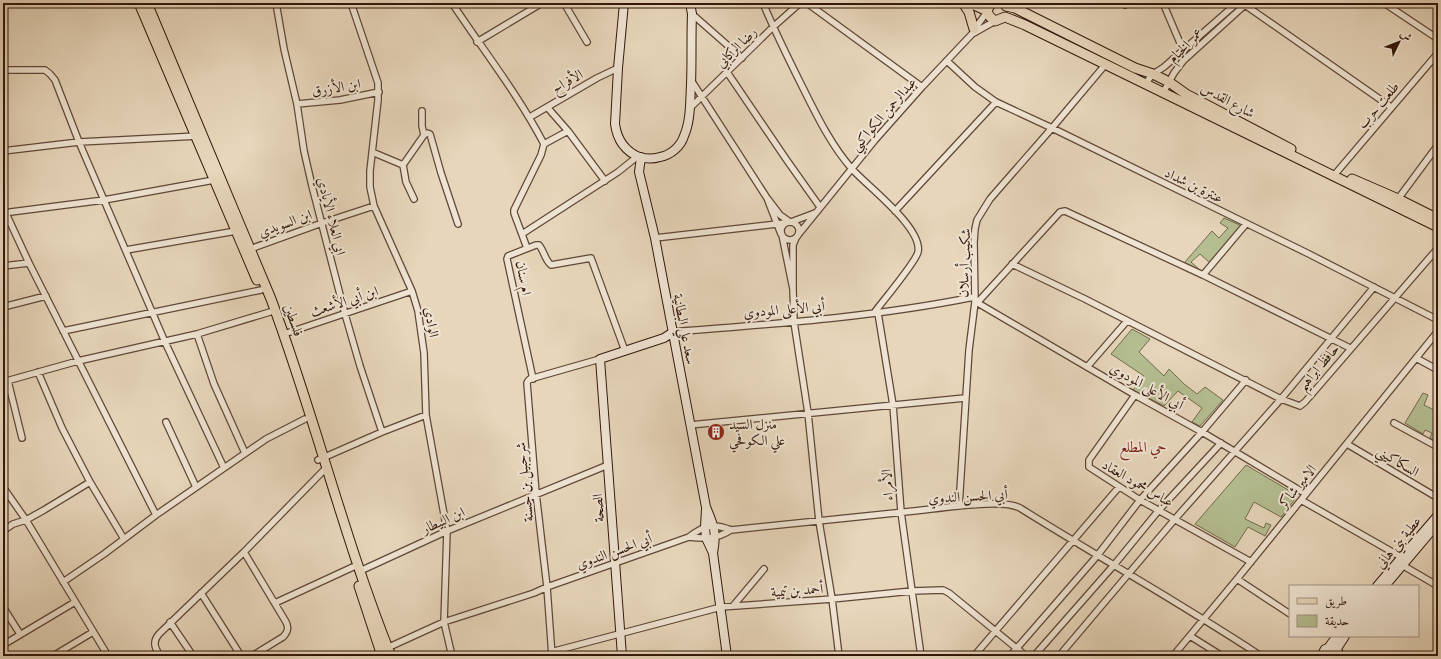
<svg xmlns="http://www.w3.org/2000/svg" width="1441" height="659" font-family="'Sorts Mill Goudy',Amiri,serif">
<style>
.green{fill:#b4be91;stroke:#736a4e}
.lines{fill:none;stroke-linecap:round;stroke-linejoin:round}
.street-casing{stroke:#5f4737;stroke-width:8}
.secondary-casing{stroke:#32170b;stroke-width:10}
.primary-casing{stroke:#32170b;stroke-width:11}
.street{stroke:#efe4d3;stroke-width:5.5}
.secondary{stroke:#efe4d3;stroke-width:8}
.primary{stroke:#e7d6bb;stroke-width:9}
.labels{text-anchor:middle;stroke-width:4;stroke-linejoin:round;paint-order:stroke}
.street-label{font-size:14px;fill:#32170b;stroke:#efe4d3}
.poi-label{font-size:14px;fill:#32170b;stroke:#efe4d3;text-anchor:start}
.neighbourhood-label{font-size:15px;fill:#7a1f14;stroke:#efe4d3}
</style>
<rect width="100%" height="100%" fill="#e7d6bb"/>
<filter id="stains"><feTurbulence type="fractalNoise" baseFrequency=".005" numOctaves="4"/><feColorMatrix values="0 0 0 0 .2 0 0 0 0 .09 0 0 0 0 .02 0 0 0 .5 -.17"/></filter>
<radialGradient id="worn" r=".72"><stop offset=".6" stop-color="#630" stop-opacity="0"/><stop offset="1" stop-color="#630" stop-opacity=".3"/></radialGradient>
<path class="green" d="M 1224,218 L 1242,226 L 1210,263 L 1200,254 L 1191,262 L 1201,271 L 1184,263 L 1212,231 L 1219,238 L 1228,228 L 1220,223 Z
M 1132,329 L 1150,339 L 1139,352 L 1164,376 L 1169,369 L 1184,384 L 1197,394 L 1205,387 L 1223,400 L 1200,426 L 1192,422 L 1202,408 L 1178,391 L 1164,406 L 1133,390 L 1144,376 L 1111,354 Z
M 1423,393 L 1428,395 L 1424,405 L 1438,412 L 1438,443 L 1430,438 L 1432,433 L 1425,430 L 1423,434 L 1405,423 Z
M 1246,465 L 1295,494 L 1295,499 L 1292,503 L 1281,517 L 1254,502 L 1245,519 L 1264,528 L 1266,523 L 1271,525 L 1265,536 L 1248,527 L 1235,547 L 1195,524 Z"/>
<g class="lines">
<g class="street-casing">
<path id="street" d="M 276,3 L 284,49 L 297,104 L 304,151 L 312,186 L 345,314 L 360,366 L 382,432
M 351,3 L 378,83 L 378,100 L 370,171 L 370,187 L 374,206 L 412,291 L 418,311 L 424,353 L 426,415 L 447,531 L 444,622 L 452,656
M 452,3 C 483,50 518,94 544,144 L 541,155 L 514,210 L 514,213 L 527,248
M 564,3 L 587,42
M 763,3 C 775,32 789,60 803,88 C 817,116 831,145 852,169 C 867,186 923,228 918,252 C 916,262 882,302 874,313
M 807,3 L 922,87
M 1163,3 L 1183,50
M 1384,3 L 1438,39
M 1125,5 L 1126,3
M 1245,5 L 1391,107
M 692,14 L 742,58
M 974,30 L 987,12
M 477,42 L 542,3
M 947,61 L 975,87 L 996,102 L 1052,128 L 1307,253 L 1438,320
M 3,70 L 45,70 L 50,74 L 55,80 L 79,142 L 165,342 L 224,468
M 727,72 L 786,159 L 820,207
M 691,80 L 767,198
M 1145,84 L 1153,74 L 1164,67 L 1237,3
M 1163,93 L 1174,73 L 1183,61 L 1247,3
M 297,104 L 340,100 L 379,92
M 547,107 L 568,131 L 605,181
M 690,108 L 773,27 L 800,3
M 530,117 L 597,78 L 618,68
M 424,135 L 427,133 L 430,134 L 441,173 L 458,224
M 544,144 L 568,131
M 3,151 L 79,142 L 198,136
M 372,152 L 403,165 L 406,182 L 414,199
M 403,165 L 424,135 L 422,126 L 422,111
M 1336,173 L 1438,53
M 1398,199 L 1438,145
M 3,207 L 29,263 L 156,515
M 895,211 L 996,102
M 3,213 L 104,200 L 214,180
M781 231a9 9 0 1 1 18 0a9 9 0 1 1-18 0Z
M 791,222 L 815,213
M 522,234 L 618,172 L 638,156
M 781,234 L 767,198 L 780,215 L 790,222
M 782,235 L 793,289 L 793,245 L 796,238
M 798,235 L 875,140 L 922,87 L 972,34 L 995,21
M 655,238 L 785,223
M 250,249 L 322,223 L 374,206
M 126,250 L 236,231
M 1012,264 L 1085,299 L 1281,399 L 1300,406 L 1305,402 L 1438,248
M 3,266 L 29,263
M 1203,275 L 1246,224
M 793,289 L 794,322 L 808,413 L 819,521 L 832,599 L 839,656
M 976,302 L 1135,395 L 1202,432 L 1306,494
M 977,303 L 1060,212 L 1065,211 L 1203,275 L 1350,348
M 3,307 L 46,296
M 878,313 L 893,405 L 901,512 L 921,656
M 63,331 L 261,290
M 673,332 C 773,324 875,317 974,297
M 197,334 L 214,384 L 245,453
M 284,334 L 412,291
M 1416,358 L 1438,370
M 1087,367 L 1127,321
M 38,372 L 62,428 L 90,482
M 533,379 L 507,259 L 508,256 L 536,245 L 539,245 C 544,251 545,260 551,265 L 591,258 L 625,351
M 8,381 L 22,438
M 3,382 L 78,361 L 197,334 L 270,312
M 1135,395 L 1089,460 L 1089,467 L 1140,500 L 1251,562
M 166,422 L 196,487
M 1394,423 L 1438,447
M 690,425 L 965,398
M 1347,444 L 1438,498
M 318,460 L 382,432 L 426,415
M 3,487 L 26,520 L 108,656
M 1301,500 L 1401,557
M 959,506 L 969,350 L 975,302 L 974,242 L 975,229 L 977,220 L 990,199 L 1052,128 L 1105,65
M 3,531 L 13,524 L 26,520 L 44,510 L 90,482 L 124,539
M 689,537 C 705,539 717,539 731,530
M 1402,565 L 1438,586
M 360,571 L 447,531 L 608,465
M 1237,579 L 1290,614
M 63,582 L 104,554 L 156,515 L 266,439 L 305,419
M 201,593 L 241,656
M 275,603 L 353,567
M 733,606 L 764,569
M 3,607 L 20,634
M 170,622 L 193,656
M 1190,636 L 1222,656
M 3,645 L 75,602
M 387,648 L 444,622 L 534,593 L 547,587 L 689,537 C 704,525 713,523 731,530 C 792,524 853,517 914,511 C 936,509 1002,498 1020,508 C 1100,558 1182,604 1261,656
M 551,652 L 721,607 L 832,599 L 912,591 L 943,590 L 949,593 L 1026,656
M 53,656 L 93,632
M 160,656 C 155,648 152,642 159,634 L 244,552
M 252,656 L 283,637 C 288,632 289,628 286,622 L 244,552 L 326,468
M 552,656 L 547,587 L 536,493 L 527,383 L 528,381 L 530,379 L 600,359
M 974,656 L 1119,487
M 1010,656 L 1097,556 L 1140,500 L 1202,432 L 1246,380
M 1034,656 L 1114,565 L 1159,510 L 1221,443
M 1059,656 L 1175,519 L 1281,399 L 1374,287
M 1173,656 L 1237,579 L 1438,331"/>
</g>
<g class="secondary-casing">
<path id="secondary" d="M 624,3 L 618,68 L 615,124 C 617,139 625,151 639,157 C 646,159 654,159 660,157 C 671,155 681,146 684,136 C 691,120 690,101 691,84 C 692,61 691,38 692,14 L 690,3
M 641,157 L 639,172 L 655,238 L 706,507 C 714,526 717,532 713,553 L 727,656
M 706,509 L 705,527 L 706,538 L 713,553
M 1377,586 L 1438,515
M 1385,586 L 1438,523
M 1328,648 L 1337,636
M 1336,650 L 1345,636
M 622,656 L 600,359 L 664,338 L 673,332
M 1321,656 L 1325,649 C 1332,646 1338,649 1340,656"/>
</g>
<g class="primary-casing">
<path id="primary" d="M 139,3 L 257,280
M 147,3 L 271,299 C 315,417 344,539 391,656
M 963,3 L 969,12 L 974,29
M 970,3 L 987,11
M 991,3 L 987,11 C 988,16 991,18 995,21 L 1005,17 L 1025,25 L 1438,227
M 1006,6 L 1015,8 L 1135,68 L 1153,74 L 1169,82 L 1186,94 L 1291,149
M 1352,179 L 1398,199 L 1438,219
M 359,586 L 382,656
M 1340,655 L 1341,656"/>
</g>
<use href="#street" class="street"/>
<use href="#secondary" class="secondary"/>
<use href="#primary" class="primary"/>
</g>
<defs>
<g id="building-disc" transform="scale(0.9)"><circle r="9.5" fill="#8f2418" stroke="#efe4d3"/><path d="M-4-6H4V6H1V3H-1V6H-4ZM-2.5-4.3h1.7v1.8h-1.7ZM.8-4.3h1.7v1.8H.8ZM-2.5-1h1.7V.8h-1.7ZM.8-1h1.7V.8H.8Z" fill="#fff"/></g>
</defs>
<g fill-rule="evenodd">
<use href="#building-disc" x="716" y="432"/>
</g>
<g class="labels">
<g class="street-label">
<text transform="translate(1185 45) rotate(-45)" y="5">عمر الخيام</text>
<text transform="translate(736 47) rotate(-45)" y="5">رضا الركابي</text>
<text transform="translate(567 81) rotate(-30)" y="5">الأفراح</text>
<text transform="translate(336 87) rotate(-9)" y="5">ابن الأزرق</text>
<text transform="translate(1228 100) rotate(28)" y="5">شارع القدس</text>
<text transform="translate(1378 105) rotate(-50)" y="5">طلعت حرب</text>
<text transform="translate(883 114) rotate(-49)" y="5">عبدالرحمن الكواكبي</text>
<text transform="translate(1194 185) rotate(26)" y="5">عنترة بن شداد</text>
<text transform="translate(332 216) rotate(76)" y="5">ابي العلاء الأيادي</text>
<text transform="translate(285 223) rotate(-20)" y="5">ابن السويدي</text>
<text transform="translate(964 263) rotate(-88)" y="5">شكيب أرسلان</text>
<text transform="translate(524 278) rotate(80)" y="5">ام سنان</text>
<text transform="translate(344 301) rotate(-18)" y="5">ابن أبي الأشعث</text>
<text transform="translate(784 309) rotate(-5)" y="5">أبي الأعلى المودوي</text>
<text transform="translate(294 320) rotate(70)" y="5">فلسطين</text>
<text transform="translate(432 322) rotate(81)" y="5">الوادي</text>
<text transform="translate(685 329) rotate(79)" y="5">سعد علي البطانية</text>
<text transform="translate(1318 367) rotate(-50)" y="5">حافظ ابراهيم</text>
<text transform="translate(1147 386) rotate(29)" y="5">أبي الأعلى المودوي</text>
<text transform="translate(1398 461) rotate(31)" y="5">السكاكيني</text>
<text transform="translate(524 482) rotate(-96)" y="5">شرحبيل بن حسنة</text>
<text transform="translate(1138 483) rotate(30)" y="5">عباس محمود العقاد</text>
<text transform="translate(887 485) rotate(-94)" y="5">الأمراء</text>
<text transform="translate(1297 486) rotate(-51)" y="5">الامير شاكر</text>
<text transform="translate(968 496) rotate(-3)" y="5">أبي الحسن الندوي</text>
<text transform="translate(598 508) rotate(-94)" y="5">الصحة</text>
<text transform="translate(443 520) rotate(-24)" y="5">ابن البيطار</text>
<text transform="translate(1398 542) rotate(-50)" y="5">عطية بني هاني</text>
<text transform="translate(614 551) rotate(-20)" y="5">أبي الحسن الندوي</text>
<text transform="translate(797 590) rotate(-4)" y="5">أحمد بن تيمية</text>
</g>
<g class="poi-label">
<text x="729" y="429">منزل السيد<tspan x="729" dy="16">علي الكوفحي</tspan></text>
</g>
<g class="neighbourhood-label">
<text x="1143" y="452">حي المطلع</text>
</g>
</g>
<rect width="1441" height="659" fill="none" stroke="#e7d6bb" stroke-width="16"/>
<rect x="4" y="4" width="1433" height="651" fill="none" stroke="#32170b" stroke-width="2"/>
<rect x="8" y="8" width="1425" height="643" fill="none" stroke="#32170b"/>
<rect x="1289" y="585" width="130" height="52" fill="#efe4d3" stroke="#a39283"/>
<rect x="1297" y="598" width="20" height="6" fill="#e7d6bb" stroke="#a39283"/>
<text x="1325" y="605" font-size="12" fill="#32170b">طريق</text>
<rect x="1297" y="615" width="20" height="12" fill="#b4be91" stroke="#a39283"/>
<text x="1325" y="625" font-size="12" fill="#32170b">حديقة</text>
<g transform="translate(1399 42) rotate(47)" stroke="#efe4d3" stroke-width="3" paint-order="stroke">
<path d="M0-3L7 15L0 10L-7 15Z" fill="#32170b"/>
<text y="-6" font-size="11" font-weight="bold" text-anchor="middle" fill="#32170b">ش</text>
</g>
<rect width="100%" height="100%" filter="url(#stains)"/>
<rect width="100%" height="100%" fill="url(#worn)"/>
</svg>
